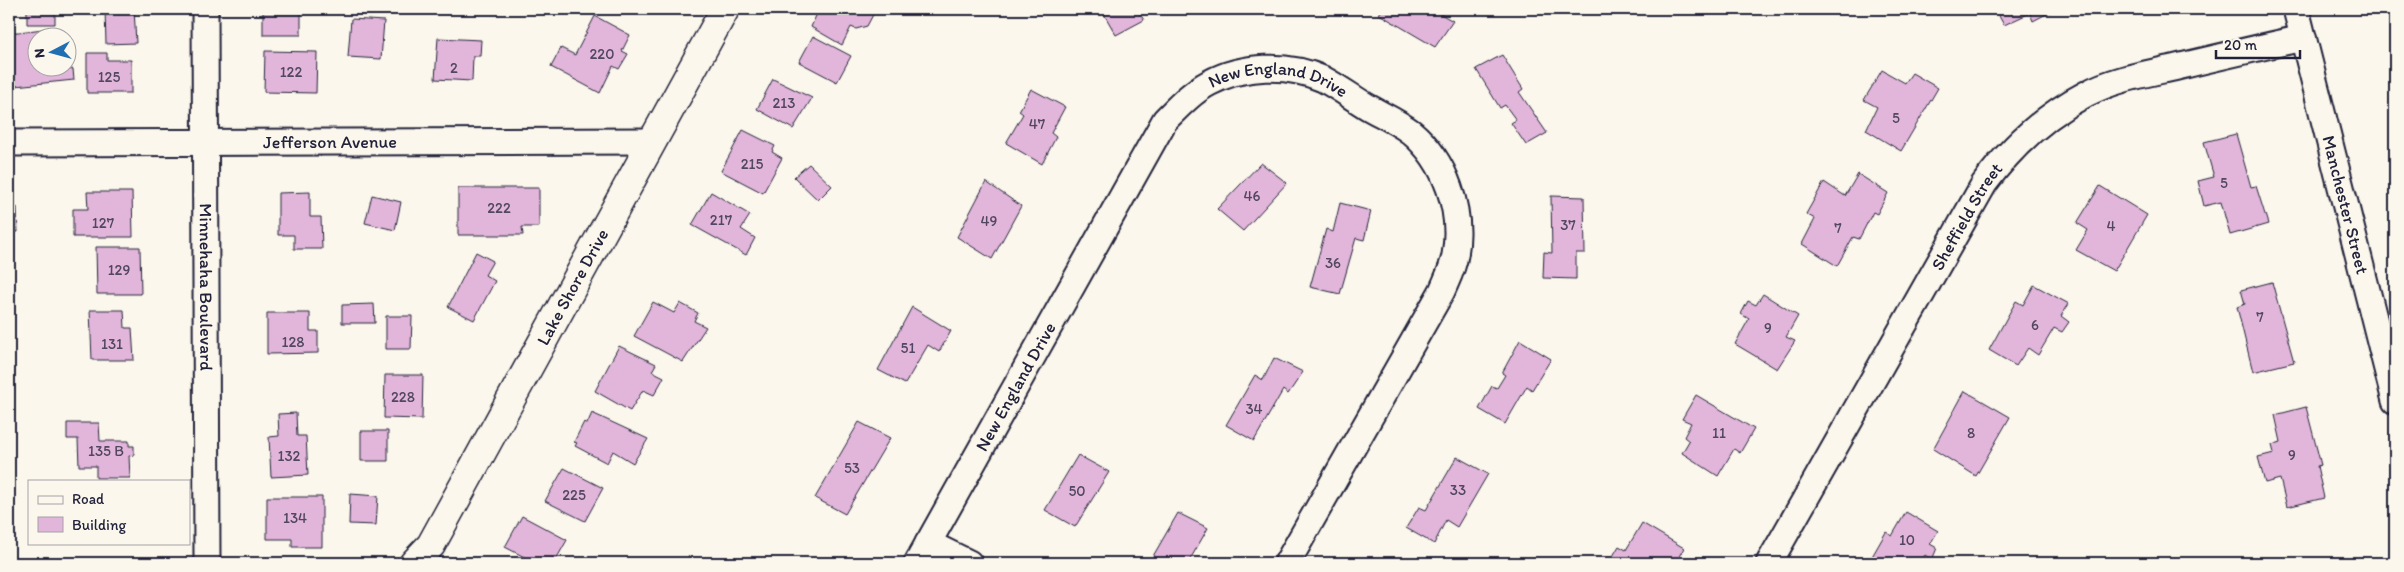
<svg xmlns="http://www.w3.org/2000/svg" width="2404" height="572" font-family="Itim,sans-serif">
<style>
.building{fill:#e2b6da;stroke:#22223b}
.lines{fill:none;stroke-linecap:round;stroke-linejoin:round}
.minor-casing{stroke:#22223b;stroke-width:29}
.tertiary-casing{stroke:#22223b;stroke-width:31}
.minor{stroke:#fbf7ec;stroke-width:25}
.tertiary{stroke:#fbf7ec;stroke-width:28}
.labels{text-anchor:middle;stroke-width:4;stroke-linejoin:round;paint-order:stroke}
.number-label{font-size:15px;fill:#524763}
.street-label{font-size:18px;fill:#22223b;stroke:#fbf7ec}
</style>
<rect width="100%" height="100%" fill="#fbf7ec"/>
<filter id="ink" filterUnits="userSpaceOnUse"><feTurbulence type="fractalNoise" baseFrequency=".02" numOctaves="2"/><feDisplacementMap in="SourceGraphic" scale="10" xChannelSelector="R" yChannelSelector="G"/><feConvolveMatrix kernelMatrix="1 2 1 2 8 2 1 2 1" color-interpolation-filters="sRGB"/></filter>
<g filter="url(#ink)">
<path class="building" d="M 27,9 L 55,9 L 55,24 L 27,24 Z
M 105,9 L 134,9 L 136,43 L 106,44 Z
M 263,9 L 301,9 L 301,35 L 263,35 Z
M 819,9 L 876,9 L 867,26 L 856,29 L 851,27 L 842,45 L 811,27 Z
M 1112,9 L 1149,9 L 1140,14 L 1144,20 L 1116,35 L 1104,14 Z
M 1383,9 L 1432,9 L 1453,21 L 1435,47 L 1379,14 Z
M 1995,9 L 2056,9 L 2033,21 L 2030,13 L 2004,25 Z
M 2386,9 L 2395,9 L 2395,19 L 2394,15 L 2388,16 Z
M 595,16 L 630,35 L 622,51 L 628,54 L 619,69 L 613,66 L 600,93 L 551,67 L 561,48 L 575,55 Z
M 351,19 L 384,21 L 381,59 L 348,57 Z
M 44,29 L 45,38 L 38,38 L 38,68 L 48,68 L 49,72 L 73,69 L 74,80 L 15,86 L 9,33 Z
M 813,36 L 851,56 L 837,82 L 799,62 Z
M 438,38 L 481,40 L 480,56 L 473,56 L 472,81 L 435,79 Z
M 265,51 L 317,52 L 316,93 L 264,92 Z
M 87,53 L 107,53 L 107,60 L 131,60 L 131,93 L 87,93 Z
M 1502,55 L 1523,89 L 1519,92 L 1547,133 L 1526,145 L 1511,123 L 1516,120 L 1505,105 L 1500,108 L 1476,69 Z
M 1882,70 L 1905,83 L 1912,73 L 1938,88 L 1901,151 L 1866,130 L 1877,107 L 1864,100 Z
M 773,79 L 812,98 L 793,129 L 757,109 Z
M 1031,89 L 1065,107 L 1051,133 L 1056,137 L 1042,164 L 1006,143 L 1023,114 L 1019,111 Z
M 743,130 L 775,146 L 772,152 L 782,158 L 763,193 L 721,171 Z
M 2236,134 L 2251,187 L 2256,186 L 2268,224 L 2230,235 L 2221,202 L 2204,206 L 2198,181 L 2214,177 L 2204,142 Z
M 1261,163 L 1287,183 L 1243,231 L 1217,209 Z
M 809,164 L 832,186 L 818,200 L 794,177 Z
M 1858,174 L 1888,193 L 1877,214 L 1873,212 L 1859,239 L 1853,237 L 1837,266 L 1802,244 L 1815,219 L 1806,214 L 1824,182 L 1845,196 Z
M 986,182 L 1021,206 L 992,259 L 957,237 Z
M 2100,186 L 2147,215 L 2114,271 L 2076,250 L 2088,230 L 2077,223 Z
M 458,188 L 539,188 L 539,227 L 522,227 L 523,235 L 458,235 Z
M 87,192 L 132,192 L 133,237 L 73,237 L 73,209 L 88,209 Z
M 310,192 L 310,217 L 321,217 L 322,249 L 294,249 L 294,235 L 278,235 L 278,193 Z
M 711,192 L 750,215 L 741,229 L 755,238 L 746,255 L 692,225 Z
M 372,195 L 401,202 L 395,230 L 365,223 Z
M 1551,196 L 1584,197 L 1585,253 L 1576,253 L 1576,279 L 1543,278 L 1544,252 L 1552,253 Z
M 1340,203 L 1371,211 L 1364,240 L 1356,238 L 1340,294 L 1310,287 L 1326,229 L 1333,232 Z
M 9,207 L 17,207 L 18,232 L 9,232 Z
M 96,247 L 140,247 L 141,294 L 97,294 Z
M 476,252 L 493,261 L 485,275 L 495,281 L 474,320 L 448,307 Z
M 2272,282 L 2294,362 L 2253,372 L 2237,307 L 2245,304 L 2241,290 Z
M 2034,285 L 2069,304 L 2061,316 L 2069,322 L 2062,332 L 2054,328 L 2038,355 L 2028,348 L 2016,366 L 1989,350 L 2016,301 L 2023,305 Z
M 1763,294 L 1798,316 L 1786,337 L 1795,341 L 1777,369 L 1735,344 L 1749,319 L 1741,314 L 1748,301 L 1756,305 Z
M 653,302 L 674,313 L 680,303 L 698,313 L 694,321 L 706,327 L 683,362 L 634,336 Z
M 374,304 L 375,323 L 342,323 L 342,305 Z
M 912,307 L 951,331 L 939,352 L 928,345 L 905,384 L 878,370 Z
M 90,310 L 124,310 L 125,328 L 132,328 L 134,360 L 92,360 Z
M 267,313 L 310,313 L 310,331 L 318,331 L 318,353 L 267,354 Z
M 386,316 L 412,316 L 411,349 L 386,349 Z
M 1520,340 L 1551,359 L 1532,390 L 1527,386 L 1505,424 L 1479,409 L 1492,386 L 1497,388 L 1505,375 L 1502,373 Z
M 619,346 L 656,364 L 652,371 L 664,377 L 654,395 L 643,390 L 630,411 L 595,391 Z
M 1274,358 L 1303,372 L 1288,394 L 1283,390 L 1254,441 L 1226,425 L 1255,375 L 1263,380 Z
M 385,375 L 423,375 L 422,419 L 384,418 Z
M 1965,391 L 2010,417 L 1976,476 L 1933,449 Z
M 1696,395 L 1754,429 L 1740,453 L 1734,449 L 1718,476 L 1682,453 L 1689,441 L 1684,437 L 1691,423 L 1682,419 Z
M 2306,407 L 2321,465 L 2317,466 L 2324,498 L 2287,507 L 2280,479 L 2265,483 L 2258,457 L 2274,453 L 2272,445 L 2281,442 L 2275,415 Z
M 296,413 L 297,436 L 306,436 L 308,475 L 271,477 L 269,437 L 279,436 L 278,414 Z
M 592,413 L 648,439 L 633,463 L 613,451 L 607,463 L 575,446 L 577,443 L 574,442 L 584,422 L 587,424 Z
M 859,422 L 890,438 L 845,514 L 815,498 Z
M 67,423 L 99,423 L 100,441 L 129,441 L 129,446 L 134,446 L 134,455 L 129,456 L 130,478 L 96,478 L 96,466 L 79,466 L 78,439 L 67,439 Z
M 361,431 L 388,431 L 388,461 L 361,461 Z
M 1078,455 L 1109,472 L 1075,527 L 1045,510 Z
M 1457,457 L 1488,474 L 1457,527 L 1446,520 L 1434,544 L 1406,528 L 1419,507 L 1426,510 Z
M 564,468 L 603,488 L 585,521 L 545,501 Z
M 350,494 L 378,496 L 376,525 L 349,524 Z
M 267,497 L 322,497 L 322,547 L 292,547 L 292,539 L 267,539 Z
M 1906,512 L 1938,531 L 1930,544 L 1937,548 L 1932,560 L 1925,555 L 1920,563 L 1875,563 L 1870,560 L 1886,532 L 1892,536 Z
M 1178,513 L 1208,528 L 1188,563 L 1149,563 Z
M 522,516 L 567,540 L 554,563 L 536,563 L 505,547 Z
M 1642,523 L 1684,548 L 1675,563 L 1619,563 L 1620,562 L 1613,556 L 1619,546 L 1626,550 Z"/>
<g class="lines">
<g class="minor-casing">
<g id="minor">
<path id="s1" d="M 205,9 L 207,563"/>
<path id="s2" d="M 2296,9 L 2395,401"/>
<path id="s3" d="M 9,143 L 652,141"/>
<path d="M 928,543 L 969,563"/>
<path id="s4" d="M 917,563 L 1165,120 C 1179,106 1192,92 1209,83 C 1242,65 1288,63 1323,79 C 1338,87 1353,98 1368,107 C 1382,115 1398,122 1411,132 C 1446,161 1463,211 1455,255 C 1453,268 1447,279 1442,291 L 1287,563"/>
<path id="s5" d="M 1769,563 L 1984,184 C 2011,147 2044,116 2086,94 C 2114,79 2146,74 2177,67 C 2219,57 2261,47 2303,38"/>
</g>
</g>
<g class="tertiary-casing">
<g id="tertiary">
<path id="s6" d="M 414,563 L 431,545 L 725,9"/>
</g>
</g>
<use href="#minor" class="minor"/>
<use href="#tertiary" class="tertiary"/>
</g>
</g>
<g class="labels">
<g class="number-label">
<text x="602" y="59">220</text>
<text x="454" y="73">2</text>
<text x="291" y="77">122</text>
<text x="109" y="82">125</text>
<text x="784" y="108">213</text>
<text x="1896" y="123">5</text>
<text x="1037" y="129">47</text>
<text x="752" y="169">215</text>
<text x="2224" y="188">5</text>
<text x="1252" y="201">46</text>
<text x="499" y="213">222</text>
<text x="721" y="225">217</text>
<text x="989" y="226">49</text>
<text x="103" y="228">127</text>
<text x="1568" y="230">37</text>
<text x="2111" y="231">4</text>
<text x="1838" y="233">7</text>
<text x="1333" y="268">36</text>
<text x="119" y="275">129</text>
<text x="2260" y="322">7</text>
<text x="2035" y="330">6</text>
<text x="1768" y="333">9</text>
<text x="293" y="347">128</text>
<text x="112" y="349">131</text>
<text x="908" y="353">51</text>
<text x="403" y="402">228</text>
<text x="1254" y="414">34</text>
<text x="1719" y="438">11</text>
<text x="1971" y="438">8</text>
<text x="106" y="456">135 B</text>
<text x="2292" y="460">9</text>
<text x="289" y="461">132</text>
<text x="852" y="473">53</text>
<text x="1458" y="495">33</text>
<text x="1077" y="496">50</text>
<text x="574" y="500">225</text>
<text x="295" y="523">134</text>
<text x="1907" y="545">10</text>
</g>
<g class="street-label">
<text dy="6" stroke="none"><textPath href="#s4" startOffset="638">New England Drive</textPath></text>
<text dy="6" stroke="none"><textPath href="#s3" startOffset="321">Jefferson Avenue</textPath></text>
<text dy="6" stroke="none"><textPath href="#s2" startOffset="202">Manchester Street</textPath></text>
<text dy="6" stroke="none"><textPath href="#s5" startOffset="399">Sheffield Street</textPath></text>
<text dy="6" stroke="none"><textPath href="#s1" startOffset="278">Minnehaha Boulevard</textPath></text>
<text dy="6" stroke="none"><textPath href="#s6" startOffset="319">Lake Shore Drive</textPath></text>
<text dy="6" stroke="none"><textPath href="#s4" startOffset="202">New England Drive</textPath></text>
</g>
</g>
<rect width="2404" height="572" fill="none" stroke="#fbf7ec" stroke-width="30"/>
<rect x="15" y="15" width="2374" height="542" fill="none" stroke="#22223b" stroke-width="2" filter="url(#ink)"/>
<rect x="28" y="480" width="162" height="65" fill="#fbf7ec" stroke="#a4a2a5"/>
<rect x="38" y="496" width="25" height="8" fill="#fbf7ec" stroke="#a4a2a5"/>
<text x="72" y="504" font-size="15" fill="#22223b">Road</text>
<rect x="38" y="517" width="25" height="15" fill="#e2b6da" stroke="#a4a2a5"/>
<text x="72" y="530" font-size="15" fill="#22223b">Building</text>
<g transform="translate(52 52) rotate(264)"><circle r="24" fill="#fbf7ec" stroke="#a4a2a5"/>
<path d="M0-4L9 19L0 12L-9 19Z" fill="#1f6fb2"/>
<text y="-8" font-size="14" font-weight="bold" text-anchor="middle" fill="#22223b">N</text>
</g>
<path d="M2216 50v8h84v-8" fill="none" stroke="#22223b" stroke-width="2.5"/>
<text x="2224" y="50" font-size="15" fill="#22223b" stroke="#fbf7ec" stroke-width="4" paint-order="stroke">20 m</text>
</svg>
